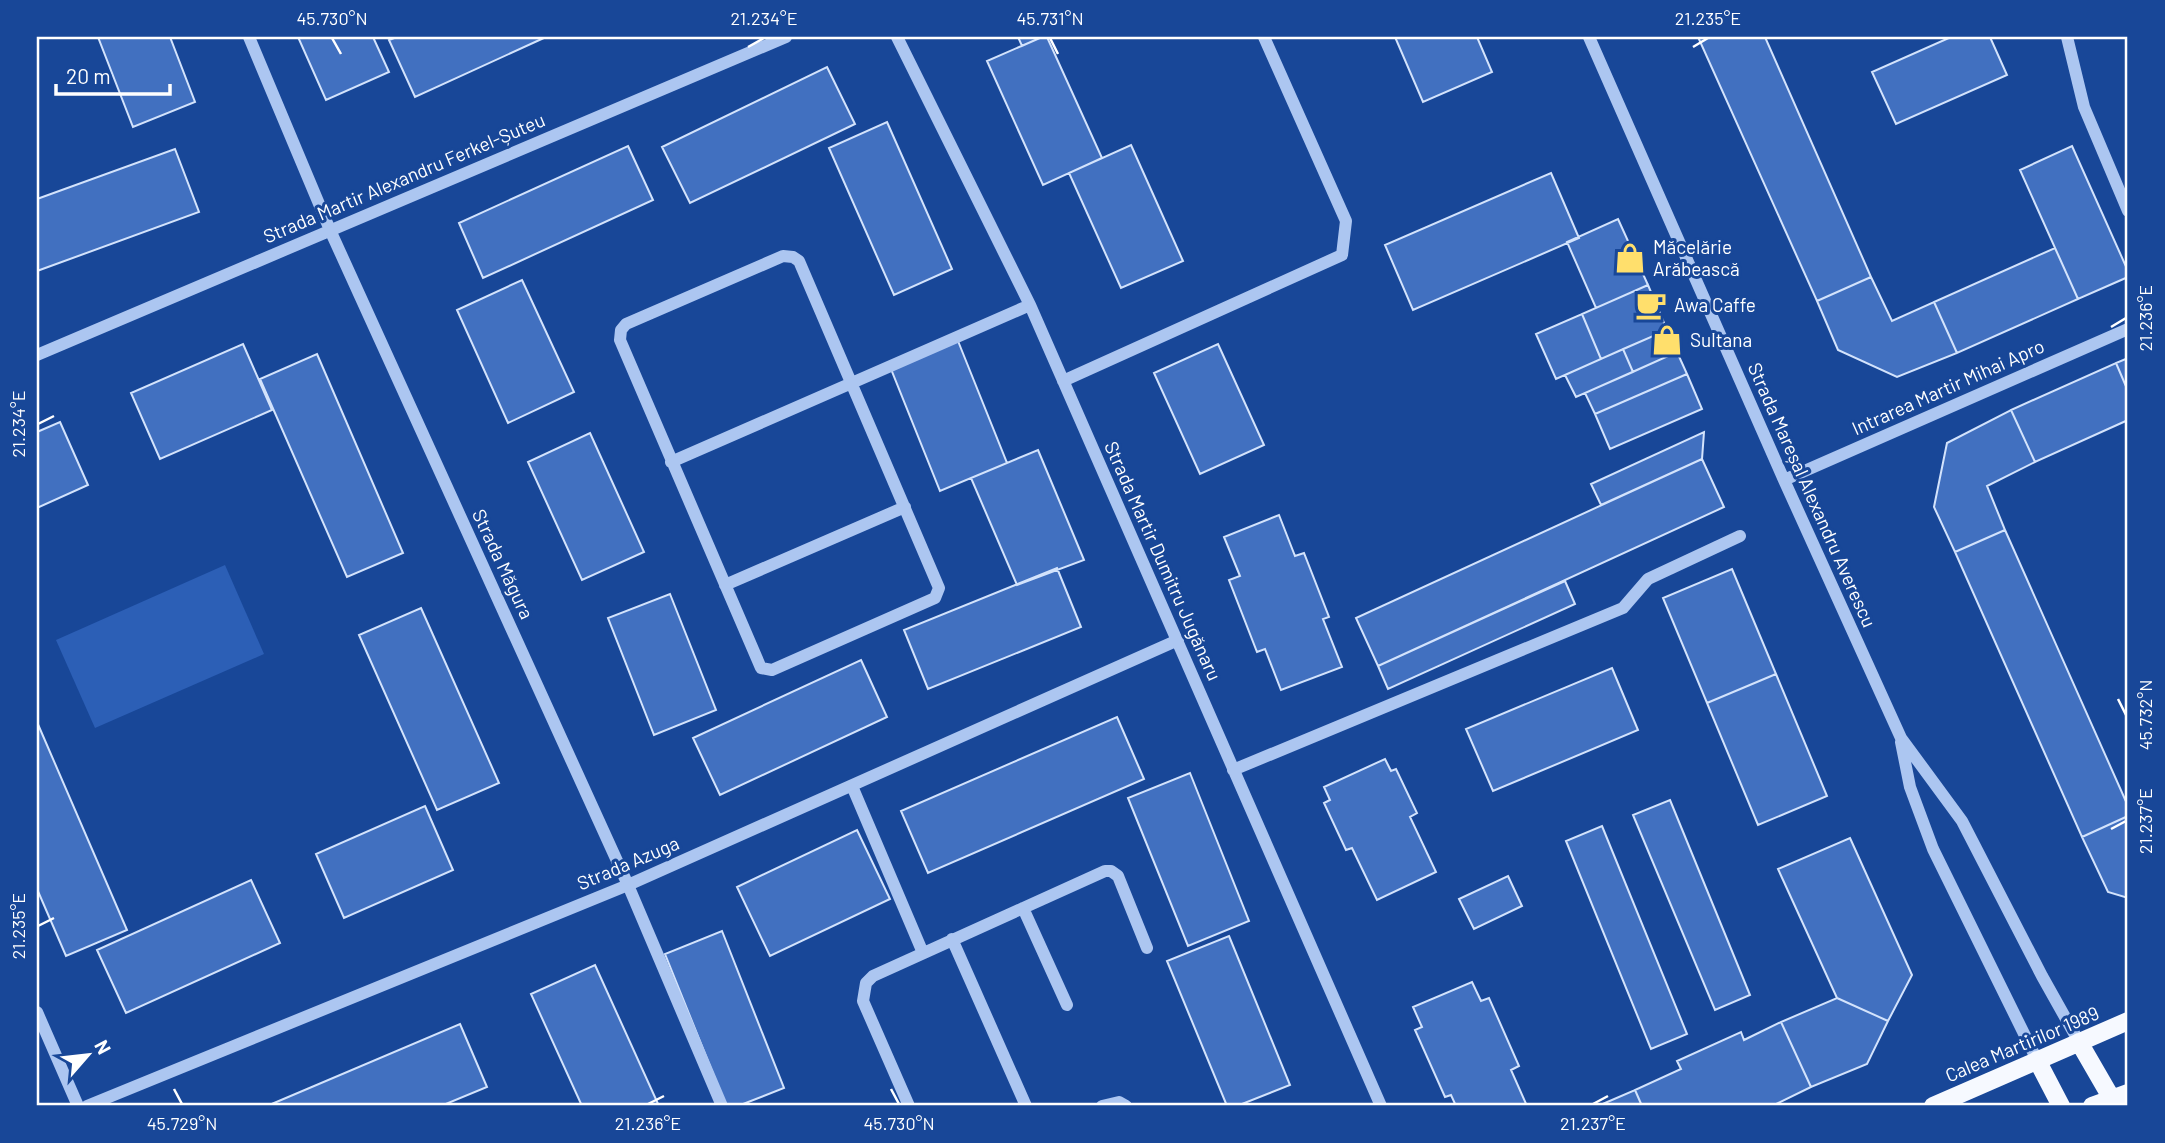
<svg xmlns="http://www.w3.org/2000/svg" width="2165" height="1143" font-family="Barlow,sans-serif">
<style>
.green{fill:#2c5fb6}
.building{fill:#4170c0;stroke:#d3e3fc;stroke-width:2}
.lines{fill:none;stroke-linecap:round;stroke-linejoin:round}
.minor{stroke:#acc6f1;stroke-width:12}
.major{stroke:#f6f9ff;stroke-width:18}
.ticks{fill:none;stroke:#fff;stroke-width:2.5}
.labels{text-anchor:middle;stroke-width:6;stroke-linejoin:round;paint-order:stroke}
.street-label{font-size:19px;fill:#fff;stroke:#184798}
.poi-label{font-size:19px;fill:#fff;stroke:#184798;text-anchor:start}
.neatline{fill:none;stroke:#fff;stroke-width:2.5}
.ticks-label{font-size:18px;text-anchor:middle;fill:#fff}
</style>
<rect width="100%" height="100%" fill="#184798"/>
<path class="green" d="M 225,565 L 264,654 L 95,728 L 56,640 Z"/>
<path class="building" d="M 98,37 L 170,37 L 195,102 L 133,127 Z
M 298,37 L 373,37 L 389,72 L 326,100 Z
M 397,37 L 546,37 L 415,97 L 389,40 Z
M 1018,37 L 1042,37 L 1022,46 Z
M 1042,37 L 1047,37 L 1102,158 L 1043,185 L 987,61 Z
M 1395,37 L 1477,37 L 1492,72 L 1423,102 Z
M 1698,37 L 1765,37 L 1871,277 L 1817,301 Z
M 1951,37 L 1990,37 L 2007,75 L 1896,124 L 1872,72 Z
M 827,67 L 855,124 L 690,203 L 662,147 Z
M 887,122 L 952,269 L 894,295 L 829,148 Z
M 1131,145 L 1183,261 L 1121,288 L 1069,173 Z
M 628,146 L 653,200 L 483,278 L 459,223 Z
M 2072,146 L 2128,271 L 2128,277 L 2078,299 L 2020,170 Z
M 175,149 L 199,212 L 37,271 L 37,199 Z
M 1551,173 L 1579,238 L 1413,310 L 1385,245 Z
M 1618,219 L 1648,285 L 1596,308 L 1567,242 Z
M 2055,248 L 2078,299 L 1957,353 L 1934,302 Z
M 1871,277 L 1892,321 L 1934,302 L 1957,353 L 1897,377 L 1838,350 L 1817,301 Z
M 522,280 L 574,392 L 508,423 L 457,310 Z
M 1648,285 L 1667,330 L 1601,359 L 1582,314 Z
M 1582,314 L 1601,359 L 1556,379 L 1536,334 Z
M 1667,330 L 1677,352 L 1633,372 L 1623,349 Z
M 958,341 L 1007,463 L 940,491 L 891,369 Z
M 243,344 L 272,410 L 160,459 L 131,393 Z
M 1218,344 L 1264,445 L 1200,474 L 1154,373 Z
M 1623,349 L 1633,372 L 1576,397 L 1565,375 Z
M 1677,352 L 1687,374 L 1595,414 L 1585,393 Z
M 317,354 L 403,553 L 347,577 L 260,379 Z
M 2128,358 L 2128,391 L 2116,363 Z
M 2116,363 L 2128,391 L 2128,420 L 2035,462 L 2011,410 Z
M 1687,374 L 1702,409 L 1610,449 L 1595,414 Z
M 2011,410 L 2035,462 L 1987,486 L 2005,530 L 1955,552 L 1934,507 L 1947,443 Z
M 60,422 L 88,485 L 37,508 L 37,432 Z
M 1704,432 L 1702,459 L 1601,505 L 1591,484 Z
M 590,433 L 644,552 L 582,580 L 528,462 Z
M 1038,450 L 1084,560 L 1017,585 L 971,478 Z
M 1702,459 L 1724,507 L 1378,666 L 1356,618 Z
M 1279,515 L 1295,556 L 1304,553 L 1329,617 L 1323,619 L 1342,667 L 1281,690 L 1265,649 L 1257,652 L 1229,580 L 1240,576 L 1224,537 Z
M 2005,530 L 2128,806 L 2128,816 L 2082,837 L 1955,552 Z
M 1057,568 L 1081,627 L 928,689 L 904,630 Z
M 1732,569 L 1776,674 L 1707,703 L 1663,598 Z
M 1565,581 L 1575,604 L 1388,689 L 1378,666 Z
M 670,594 L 716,710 L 654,735 L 608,618 Z
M 421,608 L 499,783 L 437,810 L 359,635 Z
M 861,660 L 887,717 L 720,795 L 693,738 Z
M 1612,668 L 1638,730 L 1493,791 L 1466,729 Z
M 1776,674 L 1827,796 L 1758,825 L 1707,703 Z
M 1117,717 L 1144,779 L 928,873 L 901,811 Z
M 37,722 L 127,930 L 66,956 L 37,889 Z
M 1385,759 L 1391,771 L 1396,769 L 1417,813 L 1410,817 L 1436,872 L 1377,900 L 1352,848 L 1346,850 L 1324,803 L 1330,800 L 1324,787 Z
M 1190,773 L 1249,921 L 1188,946 L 1128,798 Z
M 1670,800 L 1750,995 L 1715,1010 L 1633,815 Z
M 425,806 L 453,870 L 344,918 L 316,854 Z
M 2128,816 L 2128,898 L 2108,892 L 2082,837 Z
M 1602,826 L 1687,1034 L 1651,1049 L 1566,841 Z
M 857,830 L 890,899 L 770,956 L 737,887 Z
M 1850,838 L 1912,975 L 1888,1021 L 1837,998 L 1778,869 Z
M 1508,876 L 1522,906 L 1474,929 L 1459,899 Z
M 251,880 L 280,943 L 126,1013 L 97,950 Z
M 722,931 L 784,1088 L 738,1106 L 726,1106 L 665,954 Z
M 1229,936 L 1290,1085 L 1237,1106 L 1227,1106 L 1167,961 Z
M 595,965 L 659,1106 L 582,1106 L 531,994 Z
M 1472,982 L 1481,1001 L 1489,998 L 1519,1066 L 1511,1070 L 1527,1106 L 1456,1106 L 1451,1095 L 1445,1097 L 1415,1030 L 1422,1027 L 1413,1007 Z
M 1837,998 L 1888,1021 L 1867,1064 L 1811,1087 L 1781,1022 Z
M 1781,1022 L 1811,1087 L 1772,1106 L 1642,1106 L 1635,1090 L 1681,1069 L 1677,1061 L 1741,1032 L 1744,1040 Z
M 460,1024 L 487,1087 L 441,1106 L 267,1106 Z
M 1635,1090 L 1642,1106 L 1598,1106 Z"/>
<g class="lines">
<path class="minor" d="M 249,37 L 330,230 L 628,885 L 722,1106
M 897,37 L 1030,305 L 1381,1106
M 1589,37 L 1784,480 L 1901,738 L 1962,821 L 2042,976 L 2079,1042
M 2067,37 L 2084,107 L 2128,211
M 783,256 L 793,257 L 799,261 L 939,588 L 935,598 L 772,670 L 761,668 L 620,340 L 621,330 L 626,324 Z
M 37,355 L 786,37
M 1063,381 L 1342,255 L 1346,221 L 1264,37
M 671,462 L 1030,305
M 1784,480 L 2128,329
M 725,585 L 905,507
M 1901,742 L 1910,787 L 1933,849 L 2037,1060
M 1233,770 L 1623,608 L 1648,579 L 1740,536
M 852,786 L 923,953
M 1023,908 L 1067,1005
M 952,939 L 1026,1106
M 37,1012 L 78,1106
M 87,1106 L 628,885 L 1178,640
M 909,1106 L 863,1001 L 866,983 L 873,976 L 1105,871 L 1111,871 L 1118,876 L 1147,948
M 1102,1106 L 1119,1102 L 1126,1106"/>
<path class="major" d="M 2079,1042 L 2116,1106
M 2037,1060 L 2061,1106
M 1933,1106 L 2128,1021
M 2092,1106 L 2128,1093"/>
</g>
<path class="ticks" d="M 332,38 L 341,54M 1050,38 L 1058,54M 748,47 L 764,38M 1693,47 L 1708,38M 2111,327 L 2126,318M 38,424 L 54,416M 2118,699 L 2126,715M 2111,829 L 2126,821M 38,926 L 54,918M 174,1089 L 182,1104M 891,1089 L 899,1104M 648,1104 L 664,1096M 1593,1104 L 1608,1096"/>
<defs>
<g id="shop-bare" transform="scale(2.415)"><path d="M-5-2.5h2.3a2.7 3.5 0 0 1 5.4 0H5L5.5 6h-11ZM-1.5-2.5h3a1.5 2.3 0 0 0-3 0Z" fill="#ffdf6c" stroke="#184798" stroke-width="2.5" paint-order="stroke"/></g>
<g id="cafe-bare" transform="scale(2.415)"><path d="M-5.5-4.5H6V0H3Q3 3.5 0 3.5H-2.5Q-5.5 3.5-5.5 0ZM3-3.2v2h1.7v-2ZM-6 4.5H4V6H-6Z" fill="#ffdf6c" stroke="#184798" stroke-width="2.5" paint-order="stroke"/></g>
</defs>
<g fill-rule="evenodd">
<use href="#shop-bare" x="1630" y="258"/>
<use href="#cafe-bare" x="1651" y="305"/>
<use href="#shop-bare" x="1667" y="340"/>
</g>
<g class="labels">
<g class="street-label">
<text transform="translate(404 178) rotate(-23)" y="7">Strada Martir Alexandru Ferkel-Șuteu</text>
<text transform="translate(1948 387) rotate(-24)" y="7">Intrarea Martir Mihai Apro</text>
<text transform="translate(1812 495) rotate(66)" y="7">Strada Mareșal Alexandru Averescu</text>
<text transform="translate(1163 561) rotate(66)" y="7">Strada Martir Dumitru Jugănaru</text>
<text transform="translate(503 564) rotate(65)" y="7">Strada Măgura</text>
<text transform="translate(628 863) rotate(-23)" y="7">Strada Azuga</text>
<text transform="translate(2022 1044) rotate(-23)" y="7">Calea Martirilor 1989</text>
</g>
<g class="poi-label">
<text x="1653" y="254">Măcelărie<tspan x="1653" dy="22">Arăbească</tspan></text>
<text x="1674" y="312">Awa Caffe</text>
<text x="1690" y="347">Sultana</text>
</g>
</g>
<rect width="2165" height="1143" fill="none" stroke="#184798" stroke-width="77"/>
<g transform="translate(88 1055) rotate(62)" stroke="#184798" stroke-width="5" paint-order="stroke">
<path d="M0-5L12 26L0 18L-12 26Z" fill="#ffffff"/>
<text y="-10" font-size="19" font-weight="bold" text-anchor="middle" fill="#ffffff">N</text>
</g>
<path d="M56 84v10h114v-10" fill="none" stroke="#ffffff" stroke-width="3.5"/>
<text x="66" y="84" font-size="21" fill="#ffffff" stroke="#184798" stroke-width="5" paint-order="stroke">20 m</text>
<rect x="38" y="38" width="2088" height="1066" class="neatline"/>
<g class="ticks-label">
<text x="332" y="25">45.730°N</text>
<text x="764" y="25">21.234°E</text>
<text x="1050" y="25">45.731°N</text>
<text x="1708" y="25">21.235°E</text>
<text transform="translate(2146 318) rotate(-90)" y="6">21.236°E</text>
<text transform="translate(19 424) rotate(-90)" y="6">21.234°E</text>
<text transform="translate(2146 715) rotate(-90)" y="6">45.732°N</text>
<text transform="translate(2146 821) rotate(-90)" y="6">21.237°E</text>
<text transform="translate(19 926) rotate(-90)" y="6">21.235°E</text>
<text x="182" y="1130">45.729°N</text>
<text x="648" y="1130">21.236°E</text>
<text x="899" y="1130">45.730°N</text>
<text x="1593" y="1130">21.237°E</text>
</g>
</svg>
